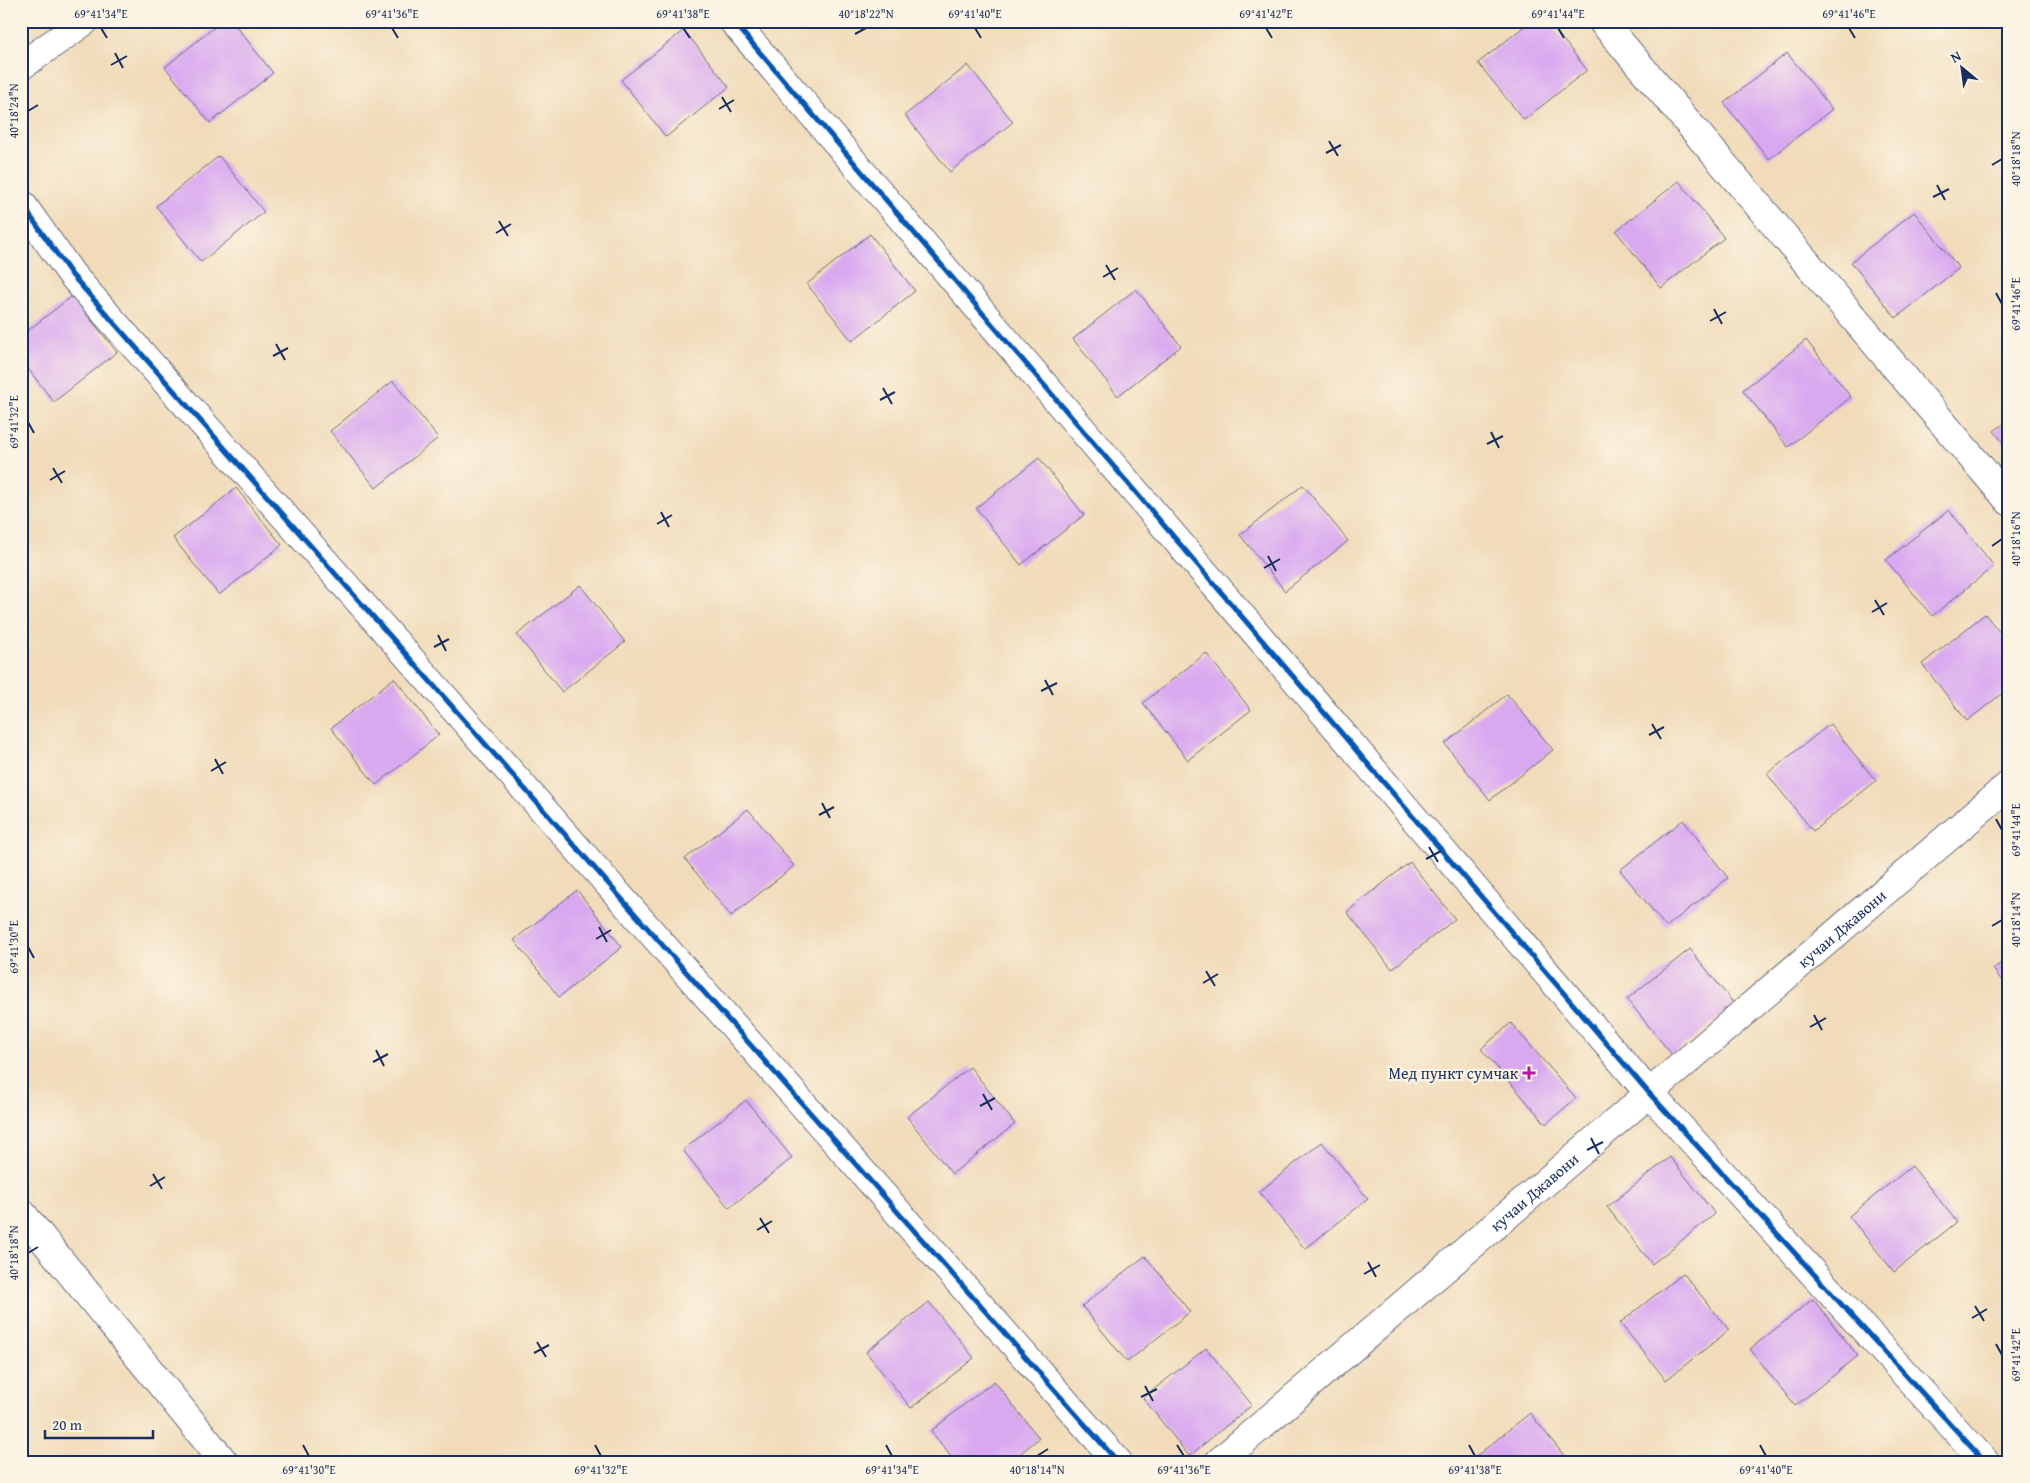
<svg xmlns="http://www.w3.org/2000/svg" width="2030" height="1483" font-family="'Gentium Book Plus',serif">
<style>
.building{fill:#d9a9f0}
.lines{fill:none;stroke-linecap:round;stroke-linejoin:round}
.minor-casing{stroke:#666b7e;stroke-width:30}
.minor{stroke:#fff;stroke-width:28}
.cycleway-casing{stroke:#fcf5e5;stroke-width:8}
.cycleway{stroke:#0057b8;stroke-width:5}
.ticks{fill:none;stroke:#1b2f5e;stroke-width:2}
.poi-dot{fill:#b5179e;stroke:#fcf5e5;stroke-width:2}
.labels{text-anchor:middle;stroke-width:4.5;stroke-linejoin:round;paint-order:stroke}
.street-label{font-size:16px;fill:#1b2f5e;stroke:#fcf5e5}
.poi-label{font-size:16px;fill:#1b2f5e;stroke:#fcf5e5;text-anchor:end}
.neatline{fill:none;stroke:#1b2f5e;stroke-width:2}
.ticks-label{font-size:12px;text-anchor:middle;fill:#1b2f5e}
</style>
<rect width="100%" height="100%" fill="#fcf5e5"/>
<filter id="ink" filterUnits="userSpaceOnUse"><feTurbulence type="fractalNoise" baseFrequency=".02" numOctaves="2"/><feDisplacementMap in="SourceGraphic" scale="10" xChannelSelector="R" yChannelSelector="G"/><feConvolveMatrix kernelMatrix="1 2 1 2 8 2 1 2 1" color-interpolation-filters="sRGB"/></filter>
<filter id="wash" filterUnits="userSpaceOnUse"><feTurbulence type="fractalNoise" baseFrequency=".0096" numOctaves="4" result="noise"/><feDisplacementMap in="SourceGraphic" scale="20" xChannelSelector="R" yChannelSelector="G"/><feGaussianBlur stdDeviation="1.12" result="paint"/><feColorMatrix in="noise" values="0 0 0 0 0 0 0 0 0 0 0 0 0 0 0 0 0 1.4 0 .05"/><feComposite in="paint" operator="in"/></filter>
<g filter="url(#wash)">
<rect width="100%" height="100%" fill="#f1dbba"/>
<g id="blocks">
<path class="building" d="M 222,21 L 232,21 L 273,73 L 210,123 L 165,67 Z
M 1531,21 L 1548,21 L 1587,70 L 1524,120 L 1478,63 Z
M 684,30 L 729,87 L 666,137 L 621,80 Z
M 1787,53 L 1832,109 L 1769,159 L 1724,103 Z
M 968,65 L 1013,122 L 950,172 L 905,115 Z
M 219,156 L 264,212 L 201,262 L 156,206 Z
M 1679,181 L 1724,238 L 1661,288 L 1616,231 Z
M 1914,212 L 1959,268 L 1896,318 L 1851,262 Z
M 870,234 L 915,291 L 852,341 L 807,284 Z
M 1136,289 L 1181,346 L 1118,396 L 1073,339 Z
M 72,296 L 117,352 L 54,402 L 21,360 L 21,336 Z
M 1806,340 L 1851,397 L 1788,447 L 1743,390 Z
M 393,381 L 438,438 L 376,488 L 330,431 Z
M 2009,420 L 2009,450 L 1994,431 Z
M 1039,458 L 1084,515 L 1021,565 L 976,508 Z
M 1303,485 L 1348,541 L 1285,591 L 1240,535 Z
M 236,488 L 282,545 L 219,595 L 173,538 Z
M 1949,510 L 1994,566 L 1932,616 L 1886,560 Z
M 580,585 L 625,642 L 562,692 L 517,635 Z
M 1985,614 L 2009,644 L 2009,688 L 1967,721 L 1922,664 Z
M 1206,653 L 1251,710 L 1188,760 L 1143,703 Z
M 394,678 L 439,735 L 376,785 L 331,728 Z
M 1507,694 L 1553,750 L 1490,800 L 1445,744 Z
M 1830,724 L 1876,781 L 1813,831 L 1767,774 Z
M 748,809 L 794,866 L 731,916 L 685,859 Z
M 1683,820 L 1728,878 L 1666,927 L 1620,870 Z
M 1410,862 L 1455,919 L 1392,969 L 1347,912 Z
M 577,890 L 622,947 L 559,997 L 514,940 Z
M 1690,949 L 1735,1005 L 1672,1055 L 1627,999 Z
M 2009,957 L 2009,990 L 1993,969 Z
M 1511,1023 L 1576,1098 L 1546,1124 L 1481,1049 Z
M 970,1067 L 1015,1124 L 952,1174 L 907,1117 Z
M 746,1100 L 792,1158 L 729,1208 L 683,1150 Z
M 1322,1142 L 1368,1199 L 1305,1249 L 1259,1192 Z
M 1670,1157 L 1715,1214 L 1652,1264 L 1607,1207 Z
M 1912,1166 L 1957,1222 L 1894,1272 L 1849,1216 Z
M 1145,1256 L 1190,1312 L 1127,1362 L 1082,1306 Z
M 1683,1273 L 1729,1330 L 1666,1380 L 1620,1323 Z
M 1813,1299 L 1858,1356 L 1795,1406 L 1750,1349 Z
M 929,1302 L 974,1358 L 911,1408 L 866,1352 Z
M 1206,1348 L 1252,1405 L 1189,1456 L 1143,1398 Z
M 994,1381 L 1039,1438 L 1010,1462 L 955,1462 L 931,1431 Z
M 1530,1413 L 1569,1462 L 1469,1462 Z"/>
</g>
</g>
<g filter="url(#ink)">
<use href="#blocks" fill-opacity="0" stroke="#666b7e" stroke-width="1"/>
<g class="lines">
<g class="minor-casing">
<g id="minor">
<path d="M 733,21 L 1649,1093 L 1985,1462"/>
<path d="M 1602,21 L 2009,501"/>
<path d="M 21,66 L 85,21"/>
<path d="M 21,203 L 72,275 L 1118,1462"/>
<path d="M 21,1212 L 224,1462"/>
<path id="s1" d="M 1219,1462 L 2009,785"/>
</g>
</g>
<use href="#minor" class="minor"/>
<g class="cycleway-casing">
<path id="cycleway" d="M 733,21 L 1649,1093 L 1985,1462
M 21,203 L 72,275 L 1118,1462"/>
</g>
<use href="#cycleway" class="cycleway"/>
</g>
</g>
<path class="ticks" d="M 101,28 L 107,38M 392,28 L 398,38M 683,28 L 690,38M 975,28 L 981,38M 1266,28 L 1272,38M 1558,28 L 1564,38M 1849,28 L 1855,38M 855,34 L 866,28M 115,53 L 123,68M 111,65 L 127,56M 722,97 L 731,112M 719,109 L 734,100M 28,111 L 38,105M 1329,141 L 1338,156M 1326,153 L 1341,145M 1992,165 L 2002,159M 1937,185 L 1945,200M 1933,197 L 1949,189M 499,221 L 508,236M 496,233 L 511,224M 1106,265 L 1115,280M 1103,277 L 1118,268M 1996,293 L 2002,304M 1714,309 L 1722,324M 1710,321 L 1726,312M 276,344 L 285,360M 273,356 L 288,348M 883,388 L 892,404M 880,400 L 895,392M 28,422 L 34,433M 1491,432 L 1499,448M 1487,444 L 1503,436M 53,468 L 62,483M 50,480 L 65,471M 661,512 L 669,527M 657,524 L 672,515M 1992,546 L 2002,539M 1268,556 L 1276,571M 1264,568 L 1280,559M 1875,600 L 1884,615M 1872,612 L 1887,603M 438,635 L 446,651M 434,647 L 449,639M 1045,680 L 1053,695M 1041,691 L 1057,683M 1652,724 L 1661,739M 1649,735 L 1664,727M 215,759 L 223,774M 211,771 L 226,762M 822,803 L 830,818M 819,815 L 834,807M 1996,819 L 2002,830M 1429,847 L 1438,862M 1426,859 L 1441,851M 1992,926 L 2002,920M 599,927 L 607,942M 596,939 L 611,930M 28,947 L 34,958M 1206,971 L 1215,986M 1203,983 L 1218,974M 1814,1015 L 1822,1030M 1810,1027 L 1826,1018M 376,1050 L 384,1066M 373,1062 L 388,1054M 983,1094 L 992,1110M 980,1106 L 995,1098M 1591,1138 L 1599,1154M 1587,1150 L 1603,1142M 153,1174 L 162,1189M 150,1186 L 165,1177M 760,1218 L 769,1233M 757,1230 L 772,1221M 28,1253 L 38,1247M 1368,1262 L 1376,1277M 1364,1274 L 1380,1265M 1975,1306 L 1984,1321M 1972,1318 L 1987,1309M 537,1342 L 546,1357M 1996,1344 L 2002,1355M 534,1353 L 549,1345M 1145,1386 L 1153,1401M 1141,1397 L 1157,1389M 303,1445 L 309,1456M 595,1445 L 601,1456M 886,1445 L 892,1456M 1177,1445 L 1184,1456M 1469,1445 L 1475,1456M 1760,1445 L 1766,1456M 1037,1456 L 1048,1449"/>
<path class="poi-dot" d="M1526.5 1065.5h5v5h5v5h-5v5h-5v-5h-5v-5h5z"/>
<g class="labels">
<g class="street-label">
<text dy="6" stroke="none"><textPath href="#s1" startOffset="820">кучаи Джавони</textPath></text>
<text dy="6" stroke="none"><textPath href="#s1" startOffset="415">кучаи Джавони</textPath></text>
</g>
<g class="poi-label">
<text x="1518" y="1079">Мед пункт сумчак</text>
</g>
</g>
<rect width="2030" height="1483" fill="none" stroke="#fcf5e5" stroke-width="55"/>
<g transform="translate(1962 68) rotate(331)" stroke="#fcf5e5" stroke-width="4" paint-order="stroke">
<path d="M0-4L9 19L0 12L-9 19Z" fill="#1b2f5e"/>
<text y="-8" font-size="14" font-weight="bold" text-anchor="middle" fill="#1b2f5e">N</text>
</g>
<path d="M45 1430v8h108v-8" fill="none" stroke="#1b2f5e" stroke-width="2.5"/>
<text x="52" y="1430" font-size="15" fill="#1b2f5e" stroke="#fcf5e5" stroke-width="4" paint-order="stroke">20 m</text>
<rect x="28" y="28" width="1974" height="1428" class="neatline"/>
<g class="ticks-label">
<text x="101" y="18">69°41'34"E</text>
<text x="392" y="18">69°41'36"E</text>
<text x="683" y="18">69°41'38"E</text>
<text x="866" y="18">40°18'22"N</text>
<text x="975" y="18">69°41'40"E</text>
<text x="1266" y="18">69°41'42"E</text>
<text x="1558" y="18">69°41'44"E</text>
<text x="1849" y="18">69°41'46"E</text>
<text transform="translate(14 111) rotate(-90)" y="4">40°18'24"N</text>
<text transform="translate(2016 159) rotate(-90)" y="4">40°18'18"N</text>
<text transform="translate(2016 304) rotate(-90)" y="4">69°41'46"E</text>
<text transform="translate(14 422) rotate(-90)" y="4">69°41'32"E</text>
<text transform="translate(2016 539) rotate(-90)" y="4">40°18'16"N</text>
<text transform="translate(2016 830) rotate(-90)" y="4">69°41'44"E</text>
<text transform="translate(2016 920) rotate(-90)" y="4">40°18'14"N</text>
<text transform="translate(14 947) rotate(-90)" y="4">69°41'30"E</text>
<text transform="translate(14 1253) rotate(-90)" y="4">40°18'18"N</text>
<text transform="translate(2016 1355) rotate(-90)" y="4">69°41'42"E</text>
<text x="309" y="1474">69°41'30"E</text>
<text x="601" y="1474">69°41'32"E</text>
<text x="892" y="1474">69°41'34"E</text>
<text x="1037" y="1474">40°18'14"N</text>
<text x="1184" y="1474">69°41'36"E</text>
<text x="1475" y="1474">69°41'38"E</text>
<text x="1766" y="1474">69°41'40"E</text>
</g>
</svg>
